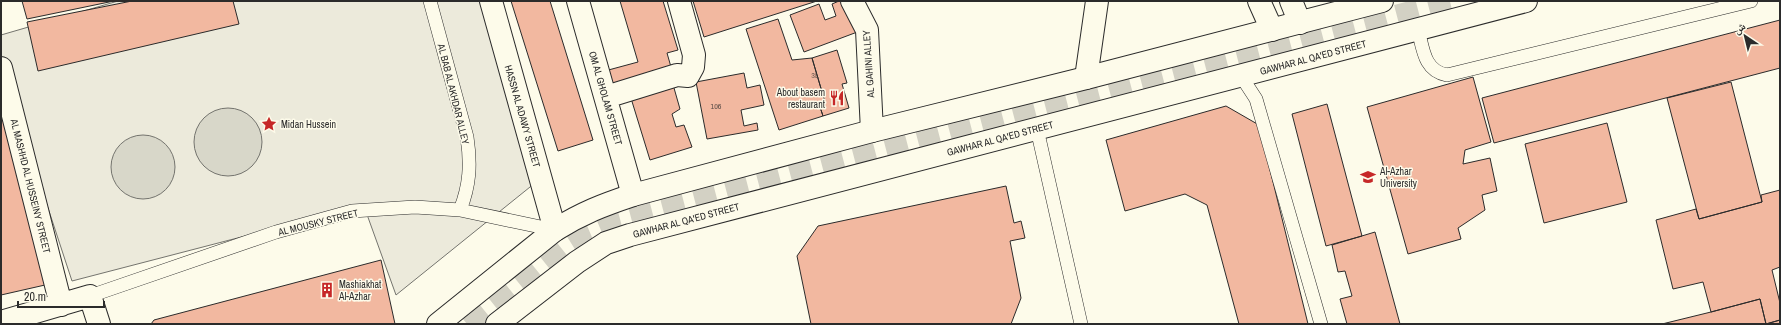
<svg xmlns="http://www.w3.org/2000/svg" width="1781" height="325" font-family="'Archivo Narrow','Noto Naskh Arabic',sans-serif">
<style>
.parking{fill:#eceadb;stroke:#74746e}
.water{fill:#d8d7c9;stroke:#74746e}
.building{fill:#f2b8a0;stroke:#2b2b2b}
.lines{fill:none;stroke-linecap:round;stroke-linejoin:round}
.primary-tunnel{stroke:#d3d1c4;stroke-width:22;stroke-dasharray:22 11;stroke-linecap:butt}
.lane-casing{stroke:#2b2b2b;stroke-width:14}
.street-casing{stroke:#2b2b2b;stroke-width:24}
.primary-casing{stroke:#2b2b2b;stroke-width:24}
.lane{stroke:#fdfbea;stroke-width:13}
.street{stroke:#fdfbea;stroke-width:22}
.primary{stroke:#fdfbea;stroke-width:22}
.labels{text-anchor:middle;stroke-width:3;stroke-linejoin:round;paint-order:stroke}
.number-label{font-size:8px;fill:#5d4e48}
.street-label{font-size:10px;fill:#2b2b2b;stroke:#fdfbea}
.poi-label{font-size:10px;fill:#2b2b2b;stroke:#fdfbea;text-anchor:start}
</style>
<rect width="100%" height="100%" fill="#fdfbea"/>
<path class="parking" d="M 118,1 L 482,1 L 535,183 L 396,295 L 365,209 L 276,228 L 72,281 L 1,65 L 1,35 Z"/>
<path class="water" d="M194 142a34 34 0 1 1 68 0a34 34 0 1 1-68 0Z
M111 167a32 32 0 1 1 64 0a32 32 0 1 1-64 0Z"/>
<path class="building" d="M 22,1 L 114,1 L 27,19 Z
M 132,1 L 233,1 L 239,24 L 38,71 L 27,22 Z
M 511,1 L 550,1 L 593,140 L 558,151 Z
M 620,1 L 663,1 L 678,50 L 667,53 L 671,67 L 607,94 L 601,72 L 638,62 Z
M 693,1 L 817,1 L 704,37 Z
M 839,1 L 850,1 L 860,31 L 804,52 L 790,15 L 819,4 L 825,20 L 836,16 L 832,4 Z
M 778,19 L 792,60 L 812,58 L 825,102 L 819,104 L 823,116 L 779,130 L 746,29 Z
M 1780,20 L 1780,68 L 1494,143 L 1482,98 Z
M 837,50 L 847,83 L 842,84 L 849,108 L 823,116 L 819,104 L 825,102 L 812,58 Z
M 744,73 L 747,88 L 760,85 L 764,105 L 741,110 L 744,126 L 757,123 L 758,130 L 707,139 L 696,82 Z
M 1473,77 L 1491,142 L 1465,150 L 1463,164 L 1490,158 L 1497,191 L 1482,195 L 1485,210 L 1458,228 L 1461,239 L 1408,254 L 1367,107 Z
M 672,81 L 680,109 L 672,114 L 676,127 L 684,125 L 692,147 L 650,160 L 630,95 Z
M 1731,82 L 1762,202 L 1699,219 L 1667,98 Z
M 1,96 L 45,285 L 1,295 Z
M 1327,104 L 1362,236 L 1326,246 L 1292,114 Z
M 1226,106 L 1259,125 L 1308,324 L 1239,324 L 1207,205 L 1185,194 L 1125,211 L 1106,140 Z
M 1607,123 L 1627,202 L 1544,223 L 1525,144 Z
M 1006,186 L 1014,223 L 1021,221 L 1025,238 L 1010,241 L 1021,298 L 1011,324 L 811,324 L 797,256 L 818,226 Z
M 1780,190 L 1780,267 L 1772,270 L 1780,303 L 1780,320 L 1766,324 L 1760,299 L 1711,312 L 1703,282 L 1673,289 L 1656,220 L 1696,209 L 1699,219 L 1762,202 L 1761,195 Z
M 1375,232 L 1400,324 L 1347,324 L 1340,299 L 1352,296 L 1345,271 L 1338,272 L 1332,245 Z
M 381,260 L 395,324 L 151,324 L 154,320 Z
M 1760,299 L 1766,324 L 1662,324 L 1711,312 Z
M 1780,320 L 1780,324 L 1766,324 Z"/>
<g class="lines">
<path class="primary-tunnel" d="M 467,324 L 567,244 L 586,232 L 612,221 L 1453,1"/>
<g class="lane-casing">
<path id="lane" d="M 430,1 L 467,137 C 471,164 470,185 460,210
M 1418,29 C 1423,49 1424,71 1447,75 L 1751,1
M 1241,76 L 1256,99 L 1321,324
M 1037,129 L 1081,324
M 90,296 L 276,232 L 352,211 L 415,207 L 460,210 L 555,230"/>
</g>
<g class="street-casing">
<path id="street" d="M 491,1 L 555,230
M 578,1 L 633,195
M 852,1 L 867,30 L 872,131
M 1259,1 L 1272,30
M 1291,1 L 1300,23
M 1,68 L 61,305
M 1086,78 L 1097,1
M 606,97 L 677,75 L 688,76 L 693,67 L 694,55 L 679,1
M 1,322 L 90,296 L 99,324"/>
</g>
<g class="primary-casing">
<path id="primary" d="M 438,324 L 555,230 C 582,213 603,205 633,195 L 872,131 L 1086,78 L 1382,1
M 497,324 L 577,262 L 606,243 L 630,235 L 1526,1"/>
</g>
<use href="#lane" class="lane"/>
<use href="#street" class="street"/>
<use href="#primary" class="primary"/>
</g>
<defs>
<g id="restaurant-bare" transform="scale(1.2)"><path d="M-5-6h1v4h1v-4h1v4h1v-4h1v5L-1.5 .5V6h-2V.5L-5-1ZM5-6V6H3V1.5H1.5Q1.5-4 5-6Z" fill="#c62828" stroke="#fdfbea" stroke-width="2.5" paint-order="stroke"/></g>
<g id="sight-bare" transform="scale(1.2)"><path d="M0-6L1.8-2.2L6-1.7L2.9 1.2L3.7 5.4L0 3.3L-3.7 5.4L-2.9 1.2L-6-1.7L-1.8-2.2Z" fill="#c62828" stroke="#fdfbea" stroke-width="2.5" paint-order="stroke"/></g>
<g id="university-bare" transform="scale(1.2)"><path d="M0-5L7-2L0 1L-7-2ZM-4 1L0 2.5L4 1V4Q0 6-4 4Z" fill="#c62828" stroke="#fdfbea" stroke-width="2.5" paint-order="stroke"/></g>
<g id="building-bare" transform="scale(1.2)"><path d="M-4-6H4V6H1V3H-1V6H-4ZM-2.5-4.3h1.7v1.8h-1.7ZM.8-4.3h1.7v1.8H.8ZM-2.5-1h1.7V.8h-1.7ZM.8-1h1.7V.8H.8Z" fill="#c62828" stroke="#fdfbea" stroke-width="2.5" paint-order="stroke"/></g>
</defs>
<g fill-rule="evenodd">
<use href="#restaurant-bare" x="837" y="98"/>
<use href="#sight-bare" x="269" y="124"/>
<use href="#university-bare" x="1368" y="177"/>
<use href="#building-bare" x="327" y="290"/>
</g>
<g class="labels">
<g class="number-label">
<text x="815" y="78">3L</text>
<text x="716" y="109">106</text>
</g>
<g class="street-label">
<text transform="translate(1313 57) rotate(-15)" y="4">GAWHAR AL QA'ED STREET</text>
<text transform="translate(868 64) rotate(-94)" y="4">AL GAHINI ALLEY</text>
<text transform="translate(454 94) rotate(76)" y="4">AL BAB AL AKHDAR ALLEY</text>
<text transform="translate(606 98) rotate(74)" y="4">OM AL GHOLAM STREET</text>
<text transform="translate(523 116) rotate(74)" y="4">HASSN AL ADAWY STREET</text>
<text transform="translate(1000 138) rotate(-15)" y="4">GAWHAR AL QA'ED STREET</text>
<text transform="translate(31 186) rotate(76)" y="4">AL MASHHD AL HUSSEINY STREET</text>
<text transform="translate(686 220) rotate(-15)" y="4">GAWHAR AL QA'ED STREET</text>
<text transform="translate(318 222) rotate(-14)" y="4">AL MOUSKY STREET</text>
</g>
<g class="poi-label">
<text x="825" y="96" text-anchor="end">About basem<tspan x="825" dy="12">restaurant</tspan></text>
<text x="281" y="128">Midan Hussein</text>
<text x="1380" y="175">Al-Azhar<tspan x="1380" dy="12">University</tspan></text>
<text x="339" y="288">Mashiakhat<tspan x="339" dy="12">Al-Azhar</tspan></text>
</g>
</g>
<rect width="1781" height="325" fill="none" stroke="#2b2b2b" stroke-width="4"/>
<g transform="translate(1745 36) rotate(325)" stroke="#fdfbea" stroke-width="3" paint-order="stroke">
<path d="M0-3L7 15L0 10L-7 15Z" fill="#2b2b2b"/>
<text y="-6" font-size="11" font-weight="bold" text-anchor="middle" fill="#2b2b2b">ش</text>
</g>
<path d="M18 301v6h86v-6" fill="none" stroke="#2b2b2b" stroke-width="2"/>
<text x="24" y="301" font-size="12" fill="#2b2b2b" stroke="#fdfbea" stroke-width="3" paint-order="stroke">20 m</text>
</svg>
